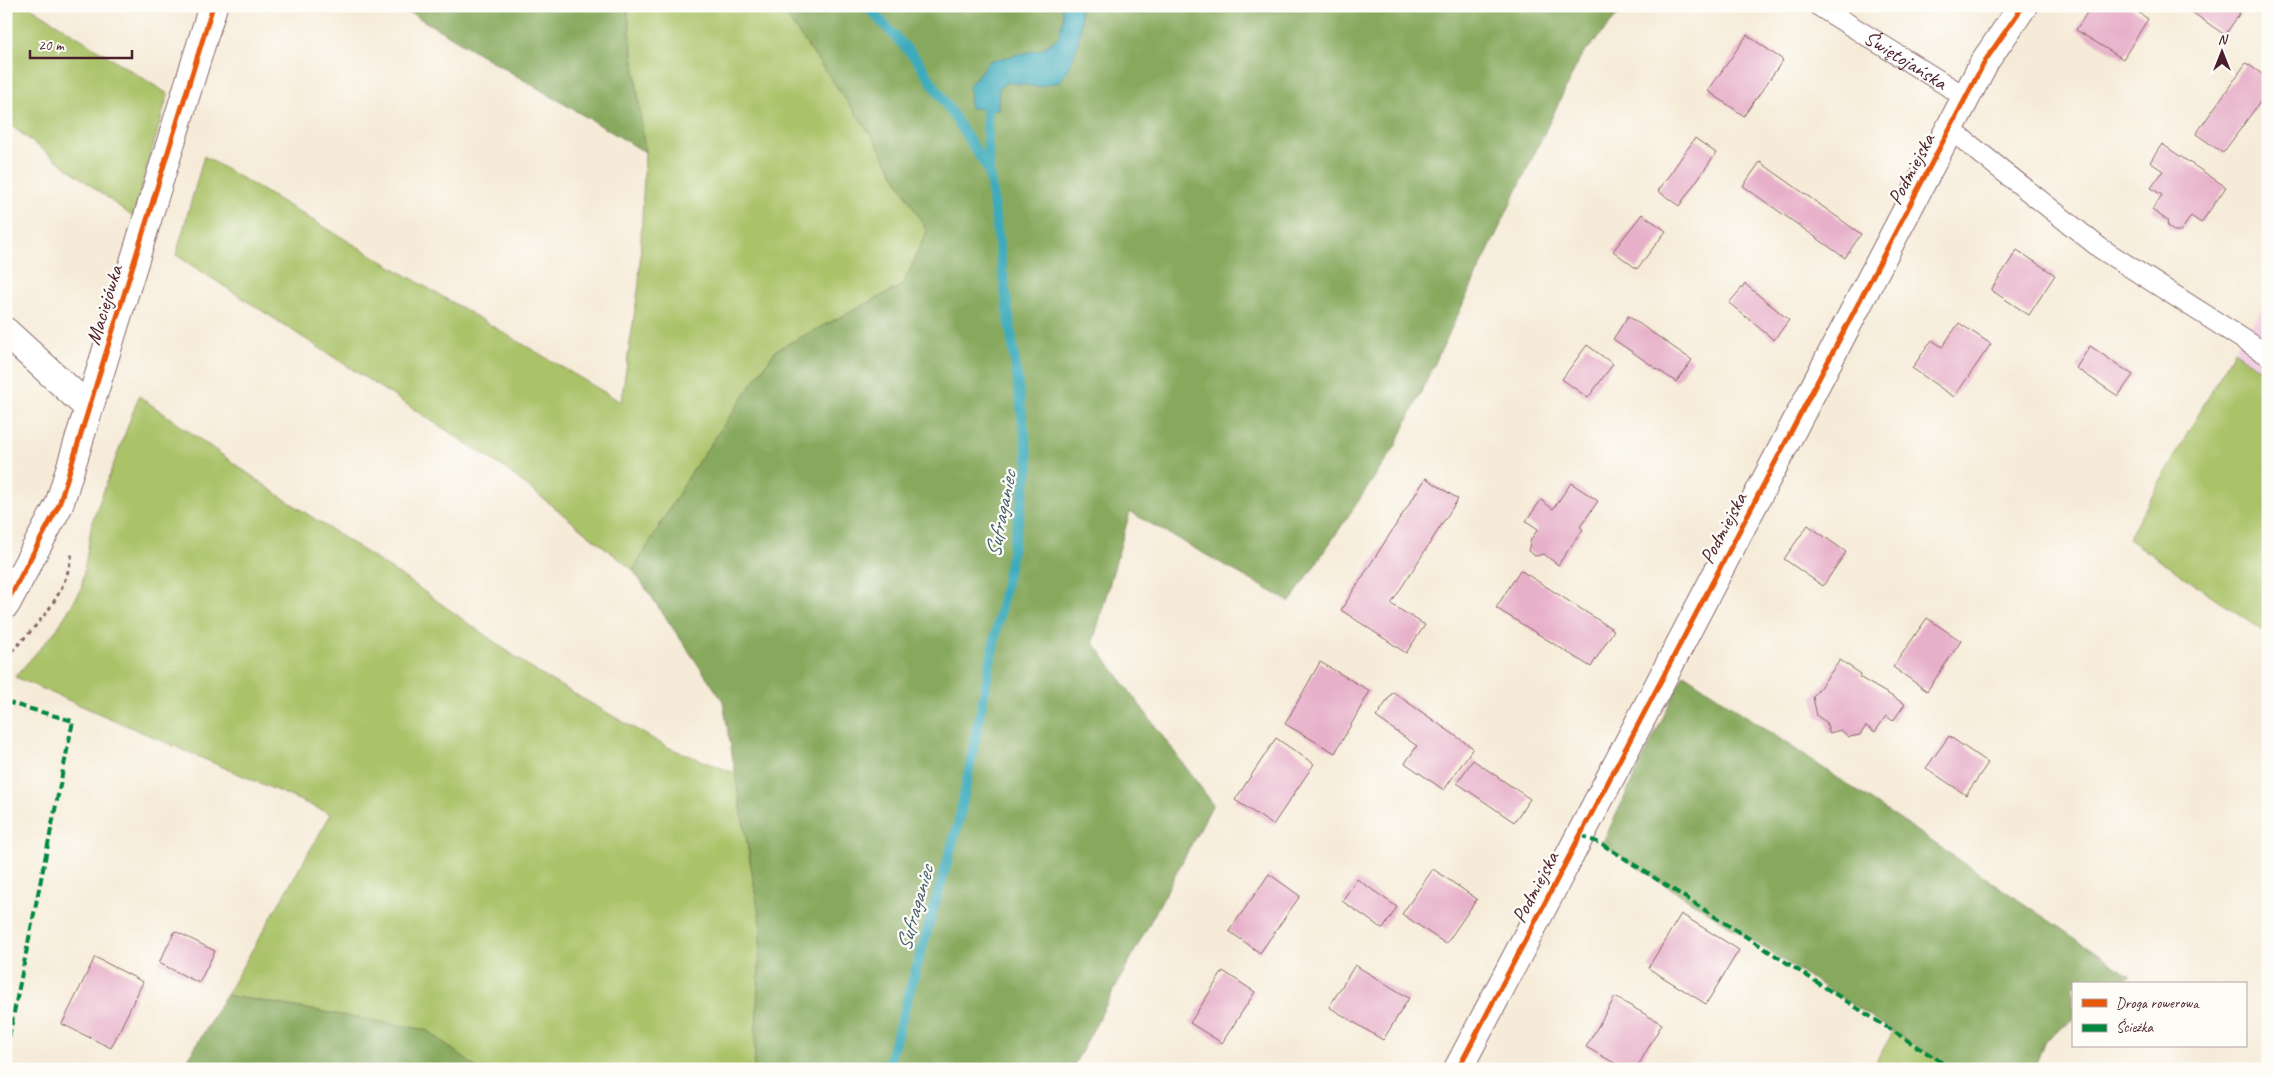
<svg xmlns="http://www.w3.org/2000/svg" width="2274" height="1075" font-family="Caveat,sans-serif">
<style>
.built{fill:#f1d0e3}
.green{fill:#aac369;stroke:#7a714a}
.forest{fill:#87a95d;stroke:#686444}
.water{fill:#3cabbb;stroke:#436573}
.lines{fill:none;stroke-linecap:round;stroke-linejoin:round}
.stream{stroke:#3cabbb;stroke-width:10}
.building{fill:#e7b0c9}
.service-casing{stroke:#866668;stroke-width:22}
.minor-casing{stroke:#866668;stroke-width:30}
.path{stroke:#866668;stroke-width:3;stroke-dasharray:4 4;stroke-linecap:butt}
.service{stroke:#fff;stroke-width:20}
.minor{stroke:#fff;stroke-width:28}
.quiet{stroke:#00873e;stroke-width:4;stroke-dasharray:8 4;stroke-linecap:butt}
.cycleway-casing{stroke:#fdfcf7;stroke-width:8}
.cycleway{stroke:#e8590c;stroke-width:5}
.labels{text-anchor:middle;stroke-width:4.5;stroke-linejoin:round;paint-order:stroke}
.street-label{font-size:21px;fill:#4a1f2b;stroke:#fdfcf7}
.water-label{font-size:22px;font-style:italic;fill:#445e6c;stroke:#fdfcf7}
</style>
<rect width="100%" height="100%" fill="#fdfcf7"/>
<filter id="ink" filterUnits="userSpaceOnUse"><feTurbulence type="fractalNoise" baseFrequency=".02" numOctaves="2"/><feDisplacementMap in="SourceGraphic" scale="10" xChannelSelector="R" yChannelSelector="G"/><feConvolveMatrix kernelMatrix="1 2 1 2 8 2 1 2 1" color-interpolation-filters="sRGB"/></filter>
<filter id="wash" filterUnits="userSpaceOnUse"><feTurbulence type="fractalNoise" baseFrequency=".0096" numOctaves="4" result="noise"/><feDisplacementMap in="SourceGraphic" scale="20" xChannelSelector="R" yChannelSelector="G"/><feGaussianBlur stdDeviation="1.12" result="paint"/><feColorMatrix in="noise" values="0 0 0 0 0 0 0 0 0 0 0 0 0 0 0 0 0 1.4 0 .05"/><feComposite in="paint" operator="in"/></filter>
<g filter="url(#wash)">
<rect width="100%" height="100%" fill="#f6ebd8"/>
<path class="built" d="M 2268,302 L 2268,375 L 2234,351 Z"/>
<path class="green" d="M 6,6 L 29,6 L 168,94 L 133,217 L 6,122 Z
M 627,6 L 779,6 L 874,139 L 927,231 L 903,285 L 776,350 L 694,468 L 633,570 L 503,467 L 176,255 L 204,156 L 621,402 L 639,284 L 645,152 Z
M 2234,351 L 2268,375 L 2268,634 L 2128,539 Z
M 139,396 L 280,496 L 412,583 L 538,673 L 667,747 L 735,773 L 761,925 L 754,1069 L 478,1069 L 427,1030 L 226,995 L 331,814 L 15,677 L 57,629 L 81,590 L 92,522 Z
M 1894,1030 L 1952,1069 L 1872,1069 Z"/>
<path class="forest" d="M 399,6 L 627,6 L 645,152 Z
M 779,6 L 1626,6 L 1580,58 L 1395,447 L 1290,602 L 1130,512 L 1093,642 L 1213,804 L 1072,1069 L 754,1069 L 761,925 L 723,701 L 633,570 L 694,468 L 776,350 L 903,285 L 927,231 L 874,139 Z
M 1684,674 L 2131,976 L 2121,984 L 2073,984 L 2073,1020 L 2045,1040 L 2034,1069 L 1952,1069 L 1602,844 Z
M 226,995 L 427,1030 L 478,1069 L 182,1069 Z"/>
<path class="water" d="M 1062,6 L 1079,6 C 1085,33 1074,60 1060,82 L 1037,87 L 1007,82 L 999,88 L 998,110 L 970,108 L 969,86 L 989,61 L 1042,49 L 1058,38 L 1063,19 Z"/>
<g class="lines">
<path class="stream" d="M 867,6 L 918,61 L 988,169
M 887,1069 L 959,821 L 1029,465 L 989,171 L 986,96"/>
</g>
<g id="blocks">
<path class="building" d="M 2091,6 L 2129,6 L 2148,19 L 2123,59 L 2076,30 Z
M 2183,6 L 2236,6 L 2234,9 L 2240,13 L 2225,35 Z
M 1747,35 L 1783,60 L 1744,116 L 1708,91 Z
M 2246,63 L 2268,78 L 2268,91 L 2223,153 L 2196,134 Z
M 1695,138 L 1716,153 L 1679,206 L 1658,191 Z
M 2162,144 L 2226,187 L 2201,223 L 2191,216 L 2181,231 L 2174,231 L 2168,227 L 2167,220 L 2152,210 L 2162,195 L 2151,188 L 2163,171 L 2150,162 Z
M 1760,162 L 1861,234 L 1845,258 L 1743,186 Z
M 1642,214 L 1666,231 L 1637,269 L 1613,251 Z
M 2017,250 L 2055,275 L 2029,315 L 1991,290 Z
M 1745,284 L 1789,320 L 1774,340 L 1729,303 Z
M 1628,316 L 1692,360 L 1676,382 L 1613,339 Z
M 1959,323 L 1991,344 L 1954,397 L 1912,368 L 1932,340 L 1942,347 Z
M 1587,345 L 1613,364 L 1588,398 L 1562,379 Z
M 2090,346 L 2133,375 L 2118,396 L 2076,368 Z
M 1426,478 L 1458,499 L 1391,604 L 1425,625 L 1406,653 L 1341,610 Z
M 1571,483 L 1598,501 L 1580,527 L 1583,529 L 1558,565 L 1544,554 L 1536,556 L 1528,551 L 1531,539 L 1538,529 L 1526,521 L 1541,500 L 1553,509 Z
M 1808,525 L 1846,552 L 1823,586 L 1784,559 Z
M 1520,570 L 1614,630 L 1591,667 L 1496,608 Z
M 1927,618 L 1961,641 L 1927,691 L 1893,667 Z
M 1840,660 L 1861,674 L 1859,677 L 1905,704 L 1893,721 L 1886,716 L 1875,732 L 1866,726 L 1860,735 L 1849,737 L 1841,730 L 1829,733 L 1826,722 L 1817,716 L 1813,697 Z
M 1320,662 L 1370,691 L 1335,753 L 1285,724 Z
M 1393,692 L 1473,748 L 1444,790 L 1405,763 L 1417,746 L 1376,717 Z
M 1949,736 L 1988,763 L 1966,795 L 1926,768 Z
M 1276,738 L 1314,764 L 1273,825 L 1235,800 Z
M 1473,760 L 1530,799 L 1514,822 L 1457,783 Z
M 1433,869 L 1477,899 L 1446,944 L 1402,914 Z
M 1269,874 L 1300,896 L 1260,953 L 1229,931 Z
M 1357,879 L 1397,907 L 1383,929 L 1342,901 Z
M 1681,914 L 1739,950 L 1706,1004 L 1648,968 Z
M 175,931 L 215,951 L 199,983 L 159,963 Z
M 95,957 L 143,982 L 111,1048 L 62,1024 Z
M 1355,965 L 1409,998 L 1383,1040 L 1329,1007 Z
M 1223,971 L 1255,992 L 1222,1043 L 1190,1023 Z
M 1615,997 L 1662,1024 L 1636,1069 L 1625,1069 L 1586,1047 Z
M 1753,1063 L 1762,1069 L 1750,1069 Z"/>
</g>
</g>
<g filter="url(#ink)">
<use href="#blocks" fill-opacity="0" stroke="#866668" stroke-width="1"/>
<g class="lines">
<g class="service-casing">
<g id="service">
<path id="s1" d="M 1819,6 L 1967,98"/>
<path d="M 1950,129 L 2100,248 L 2268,355"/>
</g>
</g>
<g class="minor-casing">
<path id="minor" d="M 6,332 L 89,408
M 6,604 L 59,505 L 213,6
M 1458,1069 L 1985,61 L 2023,6"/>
</g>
<path class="path" d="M 6,657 C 37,625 66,598 72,552"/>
<use href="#service" class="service"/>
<use href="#minor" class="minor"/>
<path class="quiet" d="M 6,702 L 73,721 L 6,1052
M 1580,835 L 1602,844 L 1952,1069"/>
<g class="cycleway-casing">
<path id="cycleway" d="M 6,604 L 59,505 L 213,6
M 1458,1069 L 1985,61 L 2023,6"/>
</g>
<use href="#cycleway" class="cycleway"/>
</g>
</g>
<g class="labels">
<g class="street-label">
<text dy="7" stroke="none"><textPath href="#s1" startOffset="102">Świętojańska</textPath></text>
<text transform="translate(1911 169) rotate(-62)" y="7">Podmiejska</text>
<text transform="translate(104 305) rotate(-73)" y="7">Maciejówka</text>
<text transform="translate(1723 528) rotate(-62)" y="7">Podmiejska</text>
<text transform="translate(1535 887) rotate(-62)" y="7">Podmiejska</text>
</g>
<g class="water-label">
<text transform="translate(1000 514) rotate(-79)" y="8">Sufraganiec</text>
<text transform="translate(914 908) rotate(-74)" y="8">Sufraganiec</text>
</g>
</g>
<rect width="2274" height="1075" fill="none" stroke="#fdfcf7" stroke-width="25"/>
<rect x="2072" y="982" width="175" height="65" fill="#fdfcf7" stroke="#b5a4a5"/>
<rect x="2082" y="999" width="25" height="8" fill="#e8590c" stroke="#b5a4a5"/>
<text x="2116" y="1008" font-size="15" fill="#4a1f2b">Droga rowerowa</text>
<rect x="2082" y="1024" width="25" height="8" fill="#00873e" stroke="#b5a4a5"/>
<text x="2116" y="1032" font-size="15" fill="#4a1f2b">Ścieżka</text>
<g transform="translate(2222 52)" stroke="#fdfcf7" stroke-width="4" paint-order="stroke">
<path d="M0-4L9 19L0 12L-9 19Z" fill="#4a1f2b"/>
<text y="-8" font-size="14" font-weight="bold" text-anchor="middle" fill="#4a1f2b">N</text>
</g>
<path d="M30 50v8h102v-8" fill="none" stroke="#4a1f2b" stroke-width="2.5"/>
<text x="38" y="50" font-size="15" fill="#4a1f2b" stroke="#fdfcf7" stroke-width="4" paint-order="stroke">20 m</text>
</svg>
